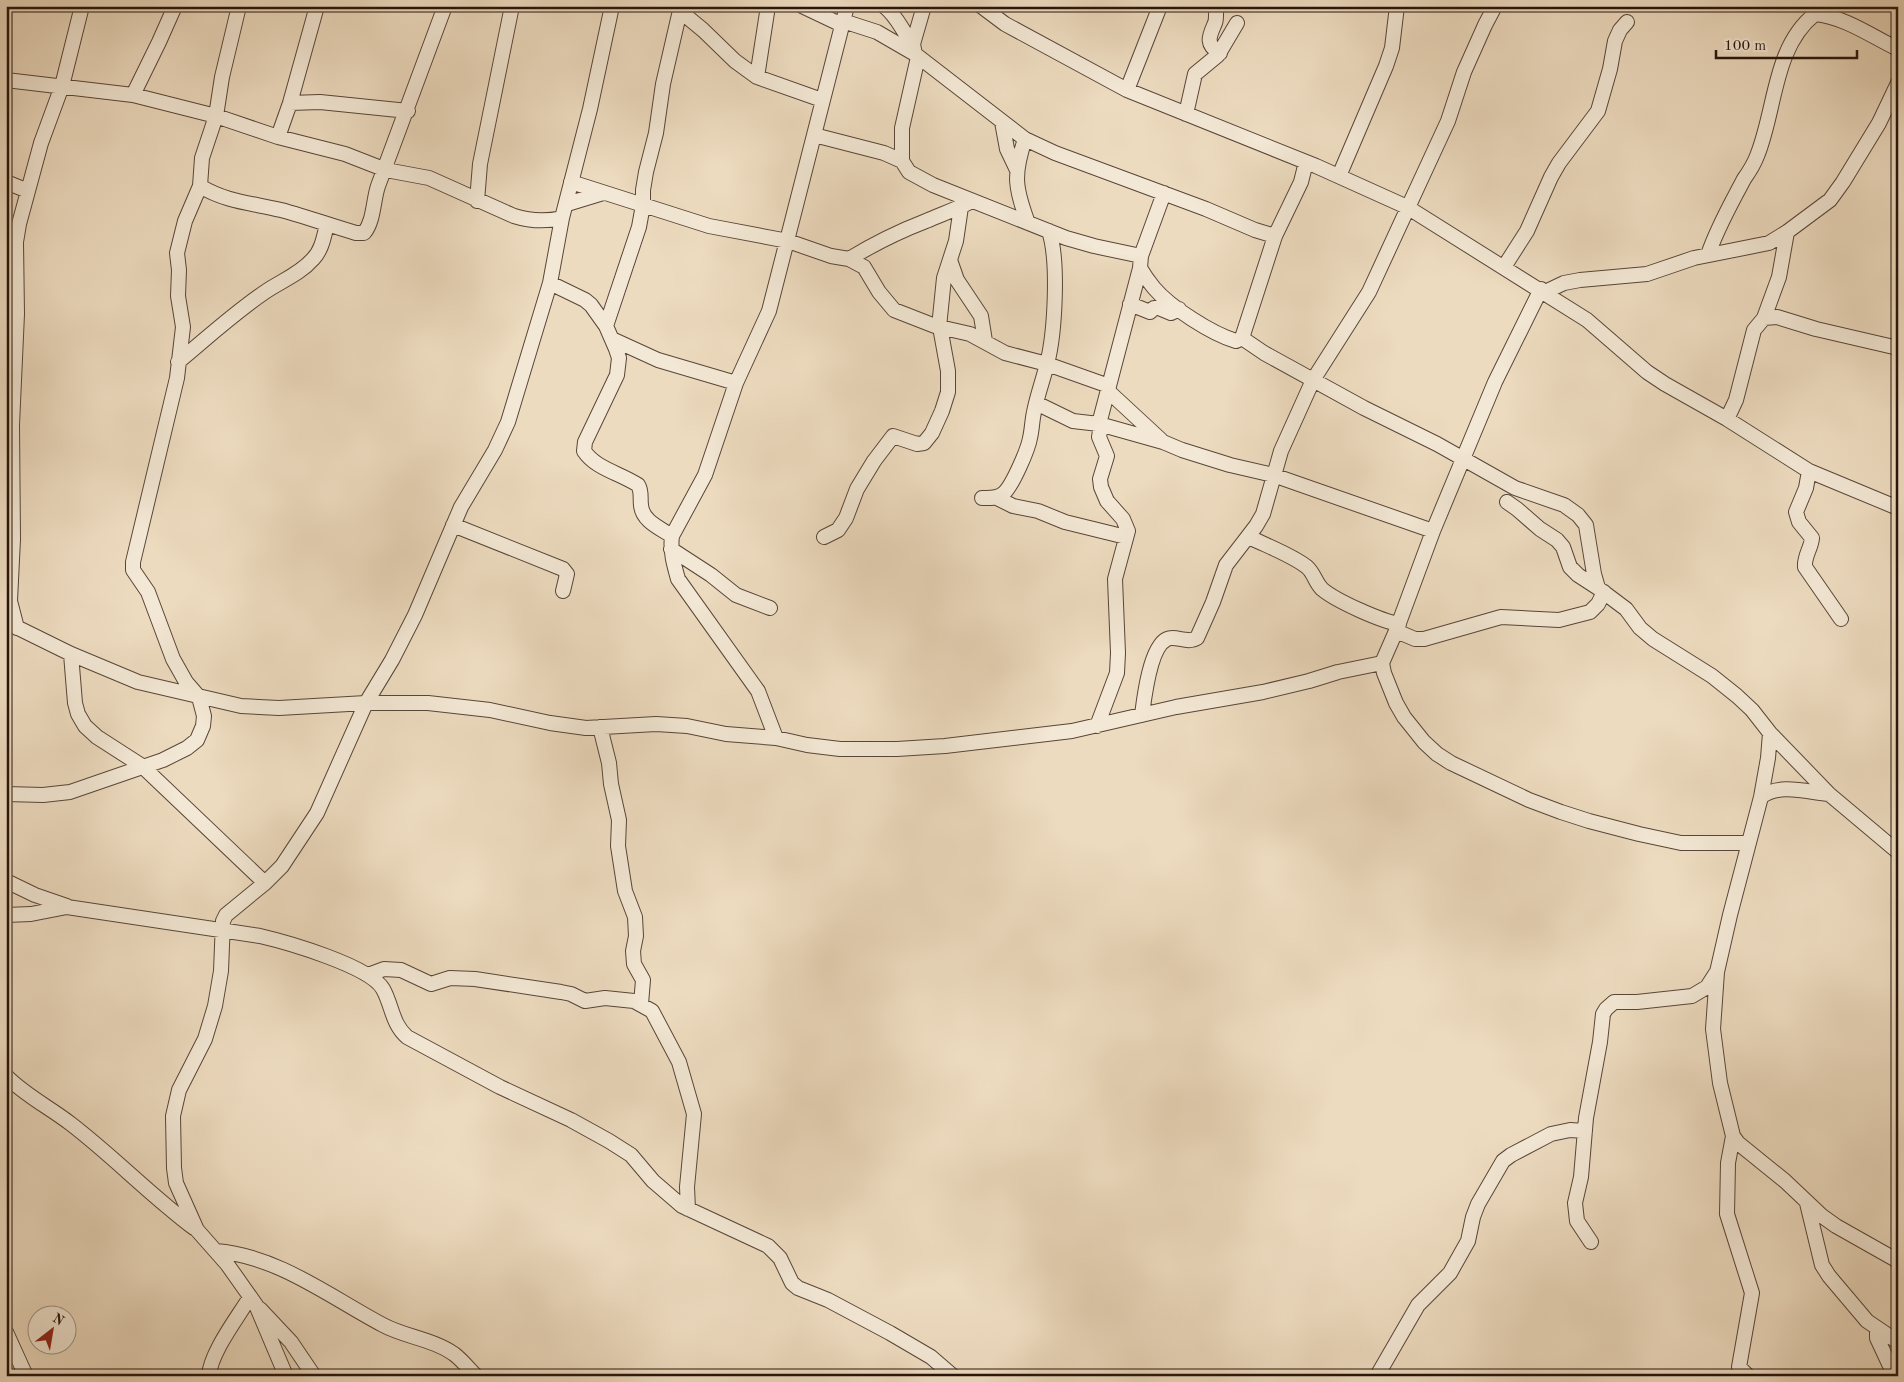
<svg xmlns="http://www.w3.org/2000/svg" width="1904" height="1382" font-family="'Old Standard TT',serif">
<style>
.lines{fill:none;stroke-linecap:round;stroke-linejoin:round}
.minor-casing{stroke:#584639;stroke-width:16}
.minor{stroke:#f3e8d5;stroke-width:14}
</style>
<rect width="100%" height="100%" fill="#eddbbf"/>
<filter id="stains"><feTurbulence type="fractalNoise" baseFrequency=".004" numOctaves="4"/><feColorMatrix values="0 0 0 0 .2 0 0 0 0 .09 0 0 0 0 .02 0 0 0 .5 -.17"/></filter>
<radialGradient id="worn" r=".72"><stop offset=".6" stop-color="#630" stop-opacity="0"/><stop offset="1" stop-color="#630" stop-opacity=".3"/></radialGradient>
<g class="lines">
<g class="minor-casing">
<path id="minor" d="M 802,6 L 842,25
M 884,6 C 899,18 901,30 913,44
M 981,6 L 1005,24 L 1127,90 L 1316,166 L 1407,207 L 1587,320 L 1647,372 L 1665,384 L 1727,419 L 1809,471 L 1898,508
M 1217,6 C 1215,12 1217,18 1215,23 C 1210,35 1204,44 1220,53
M 680,11 L 703,30 L 735,61 L 757,77 L 822,100
M 843,21 L 877,32 L 915,54 L 1025,139 L 1055,153 L 1206,209 L 1255,230 L 1275,236
M 915,54 L 913,44 L 924,6
M 918,57 L 902,128 L 902,161 L 909,172 L 933,185 L 1066,238 L 1094,246 L 1141,256
M 757,77 L 768,6
M 6,80 L 133,95 L 216,116 L 278,137 L 345,154 L 386,170 L 429,178 L 514,216 C 530,221 545,222 562,218
M 1127,90 L 1160,6
M 133,95 L 159,42 L 175,6
M 290,103 L 320,102 L 408,111
M 1186,114 L 1195,74 L 1218,55 L 1237,23
M 1002,122 L 1007,149 L 1017,170
M 814,135 L 884,153 L 902,161
M 278,137 L 290,103 L 317,6
M 1025,139 C 1013,175 1015,188 1028,223
M 1306,162 L 1301,182 L 1275,236 L 1242,338 L 1264,353 L 1364,408 L 1437,444 L 1515,488 L 1564,505 L 1578,515 L 1586,525 L 1594,574 L 1598,588 L 1626,609 L 1640,628 L 1653,639 L 1712,676 L 1737,696 L 1752,710 L 1770,733 L 1829,794 L 1898,852
M 1339,176 L 1386,66 L 1392,48 L 1397,6
M 6,182 L 28,191
M 571,182 L 709,226 L 788,241 L 831,256 L 849,259 L 864,267 L 879,292 L 894,310 L 935,326 L 970,334 L 1005,353 L 1047,364 L 1109,386
M 200,186 C 226,202 252,203 281,210 C 307,217 332,226 356,233 L 364,233 C 374,221 373,201 378,186 L 445,6
M 477,201 L 480,164 L 512,6
M 567,204 L 603,193
M 1708,255 C 1717,228 1731,204 1744,179 C 1749,172 1754,164 1757,156 C 1776,110 1773,47 1815,14 C 1845,17 1871,36 1898,49
M 849,259 C 872,245 900,231 926,221 C 942,214 957,209 972,201
M 950,260 L 957,280 L 981,316 L 985,341
M 1504,267 L 1527,231 L 1551,177 L 1559,163 L 1598,111 L 1610,69 L 1615,41 L 1620,30 L 1627,22
M 1140,268 C 1144,275 1149,282 1154,288 C 1170,307 1212,334 1236,341 L 1242,338
M 550,283 L 585,300 L 591,305 L 606,326 L 616,349 L 619,358 L 617,375 L 585,442 L 584,451 C 596,469 620,473 638,485 C 642,491 640,498 641,505 C 642,521 660,528 672,536
M 1541,289 L 1495,382 L 1433,531 L 1396,631 L 1382,663 L 1384,673 L 1396,703 L 1404,717 L 1424,742 L 1437,754 L 1451,763 L 1529,800 L 1561,812 L 1589,821 L 1639,834 L 1681,843 L 1749,843
M 1545,292 L 1564,283 L 1580,280 L 1647,274 L 1694,258 L 1769,243 L 1787,232 L 1830,200 L 1843,182 L 1879,123 L 1898,83
M 1130,304 L 1150,312 L 1154,308 L 1159,308 L 1171,313 L 1179,309
M 1764,318 L 1779,277 L 1787,232
M 606,326 L 639,227 L 643,205 L 643,190 L 646,172 L 656,133 L 663,84 L 681,6
M 939,327 L 944,278 L 956,241 L 961,207
M 612,339 L 658,360 L 736,383
M 178,362 C 207,338 234,313 265,292 C 281,281 300,274 313,259 C 322,250 324,236 327,224
M 1108,391 L 1161,440
M 1036,403 L 1073,421 L 1099,424 L 1163,442 L 1182,450 L 1230,465 L 1273,475 L 1433,531
M 1727,419 L 1736,400 L 1754,330 L 1764,318 L 1777,317 L 1816,329 L 1898,348
M 1099,424 L 1140,268 L 1141,256 L 1164,193
M 1809,471 L 1806,488 L 1796,512 L 1799,522 L 1812,538 C 1811,549 1804,556 1805,567 L 1841,619
M 982,498 C 989,498 998,499 1004,493 C 1012,486 1028,450 1030,438 C 1032,430 1032,421 1034,412 C 1037,396 1043,380 1047,364 C 1055,333 1059,261 1049,231
M 997,498 L 1013,506 L 1038,511 L 1065,522 L 1126,537
M 1507,502 L 1517,509 L 1540,529 L 1557,540 L 1563,547 L 1570,567 L 1578,575 L 1598,588
M 453,525 L 563,569 L 567,574 L 563,591
M 824,537 L 838,530 L 846,518 L 857,489 L 874,461 L 893,436 L 917,444 L 924,443 L 932,433 L 942,411 L 948,392 L 948,371 L 940,327
M 1249,537 C 1267,546 1292,555 1307,567 C 1314,573 1315,582 1322,589 C 1336,601 1381,621 1399,624
M 671,549 L 711,575 L 736,595 L 770,608
M 6,622 L 71,654 L 138,682 L 241,706 L 279,708 L 366,703 L 428,703 L 490,710 L 550,723 L 586,728 L 656,724 L 687,726 L 726,734 L 776,738 L 807,745 L 840,749 L 897,749 L 945,746 L 1072,731 L 1176,707 L 1263,692 L 1309,681 L 1338,672 L 1382,663
M 17,628 L 10,601 L 13,539 L 12,425 L 17,314 L 16,242 L 19,224 L 28,191 L 41,143 L 62,86 L 82,6
M 1396,631 L 1415,639 L 1424,639 L 1501,617 L 1559,620 L 1590,612 L 1598,604 L 1604,592
M 71,654 L 75,703 L 78,714 L 85,726 L 97,737 L 142,766 L 265,883
M 1142,715 C 1144,699 1150,647 1167,639 C 1176,635 1187,644 1197,638 L 1213,602 L 1226,565 L 1256,526 L 1263,514 L 1281,451 L 1313,380 L 1369,292 L 1448,121 L 1464,72 L 1485,25 L 1495,6
M 1097,726 L 1117,673 L 1118,653 L 1115,579 L 1128,531 L 1123,519 L 1107,501 L 1101,487 L 1100,479 L 1107,456 L 1099,437 L 1101,425
M 600,727 L 609,763 L 611,784 L 619,820 L 618,846 L 625,891 L 635,917 L 636,936 L 633,951 L 634,964 L 643,980 L 641,1004
M 1770,733 L 1768,758 L 1761,797 L 1730,915 L 1717,972 L 1713,1029 L 1720,1083 L 1733,1136 L 1738,1143 L 1785,1181 L 1822,1216 L 1836,1226 L 1898,1261
M 776,738 L 758,691 L 678,579 C 674,565 670,551 672,536 L 705,475 L 736,383 L 769,311 L 847,6
M 6,794 L 43,795 L 70,792 L 163,760 L 187,748 L 197,740 L 203,726 L 204,716 L 199,697 L 186,682 L 173,659 L 148,592 L 133,570 L 133,562 L 177,378 L 183,327 L 178,296 L 179,270 L 177,253 L 185,221 L 200,186 L 202,158 L 216,116 L 222,77 L 239,6
M 1761,797 C 1779,783 1807,792 1829,794
M 6,881 L 35,895 L 67,906
M 6,915 L 31,914 L 67,907 L 260,936 C 286,942 370,966 383,989 C 392,1005 392,1024 407,1037 L 500,1087 L 571,1120 L 609,1141 L 631,1155 L 653,1181 L 682,1206 L 768,1246 L 780,1258 L 792,1283 L 798,1288 L 828,1300 L 890,1333 L 931,1357 L 953,1376
M 368,975 L 384,969 L 401,970 L 431,984 L 450,978 L 475,979 L 561,992 L 571,994 L 585,1001 L 605,998 L 634,1001 L 652,1011 L 679,1062 L 694,1114 L 687,1187 L 688,1209
M 6,1076 C 26,1096 49,1107 71,1124 C 114,1157 150,1195 194,1228
M 1733,1136 L 1728,1163 L 1727,1214 L 1752,1293 L 1739,1367 L 1748,1376
M 1807,1203 L 1822,1265 L 1829,1276 L 1867,1321 L 1898,1342
M 1591,1242 L 1577,1221 L 1575,1203 L 1581,1177 L 1586,1118 L 1600,1042 L 1603,1014 L 1606,1009 L 1614,1002 L 1637,1002 L 1692,996 L 1707,987 L 1716,973
M 216,1251 C 278,1256 330,1297 383,1325 C 405,1337 433,1339 454,1354 C 462,1360 469,1369 476,1376
M 260,1309 L 291,1342 L 314,1376
M 1877,1328 L 1877,1338 L 1891,1368
M 6,1332 L 26,1376
M 209,1376 C 210,1353 238,1317 250,1297
M 286,1376 L 256,1305 L 227,1264 L 197,1230 L 176,1183 L 174,1168 L 173,1116 L 179,1090 L 205,1039 L 215,1006 L 221,971 L 223,921 L 226,915 L 265,883 L 282,866 L 317,813 L 366,703 L 392,660 L 415,615 L 461,507 L 495,450 L 508,422 L 550,283 L 562,218 L 590,109 L 612,6
M 1377,1376 L 1418,1305 L 1450,1273 L 1468,1241 L 1473,1217 L 1478,1204 L 1503,1161 L 1511,1155 L 1551,1134 L 1570,1130 L 1585,1131"/>
</g>
<use href="#minor" class="minor"/>
</g>
<rect width="1904" height="1382" fill="none" stroke="#eddbbf" stroke-width="25"/>
<rect x="8" y="8" width="1889" height="1367" fill="none" stroke="#27140c" stroke-width="2.5"/>
<rect x="12" y="12" width="1879" height="1357" fill="none" stroke="#27140c"/>
<g transform="translate(52 1330) rotate(31)"><circle r="24" fill="#f3e8d5" stroke="#a19385"/>
<path d="M0-4L9 19L0 12L-9 19Z" fill="#8f2418"/>
<text y="-8" font-size="14" font-weight="bold" text-anchor="middle" fill="#27140c">N</text>
</g>
<path d="M1716 50v8h141v-8" fill="none" stroke="#27140c" stroke-width="2.5"/>
<text x="1724" y="50" font-size="15" fill="#27140c" stroke="#f3e8d5" stroke-width="4" paint-order="stroke">100 m</text>
<rect width="100%" height="100%" filter="url(#stains)"/>
<rect width="100%" height="100%" fill="url(#worn)"/>
</svg>
